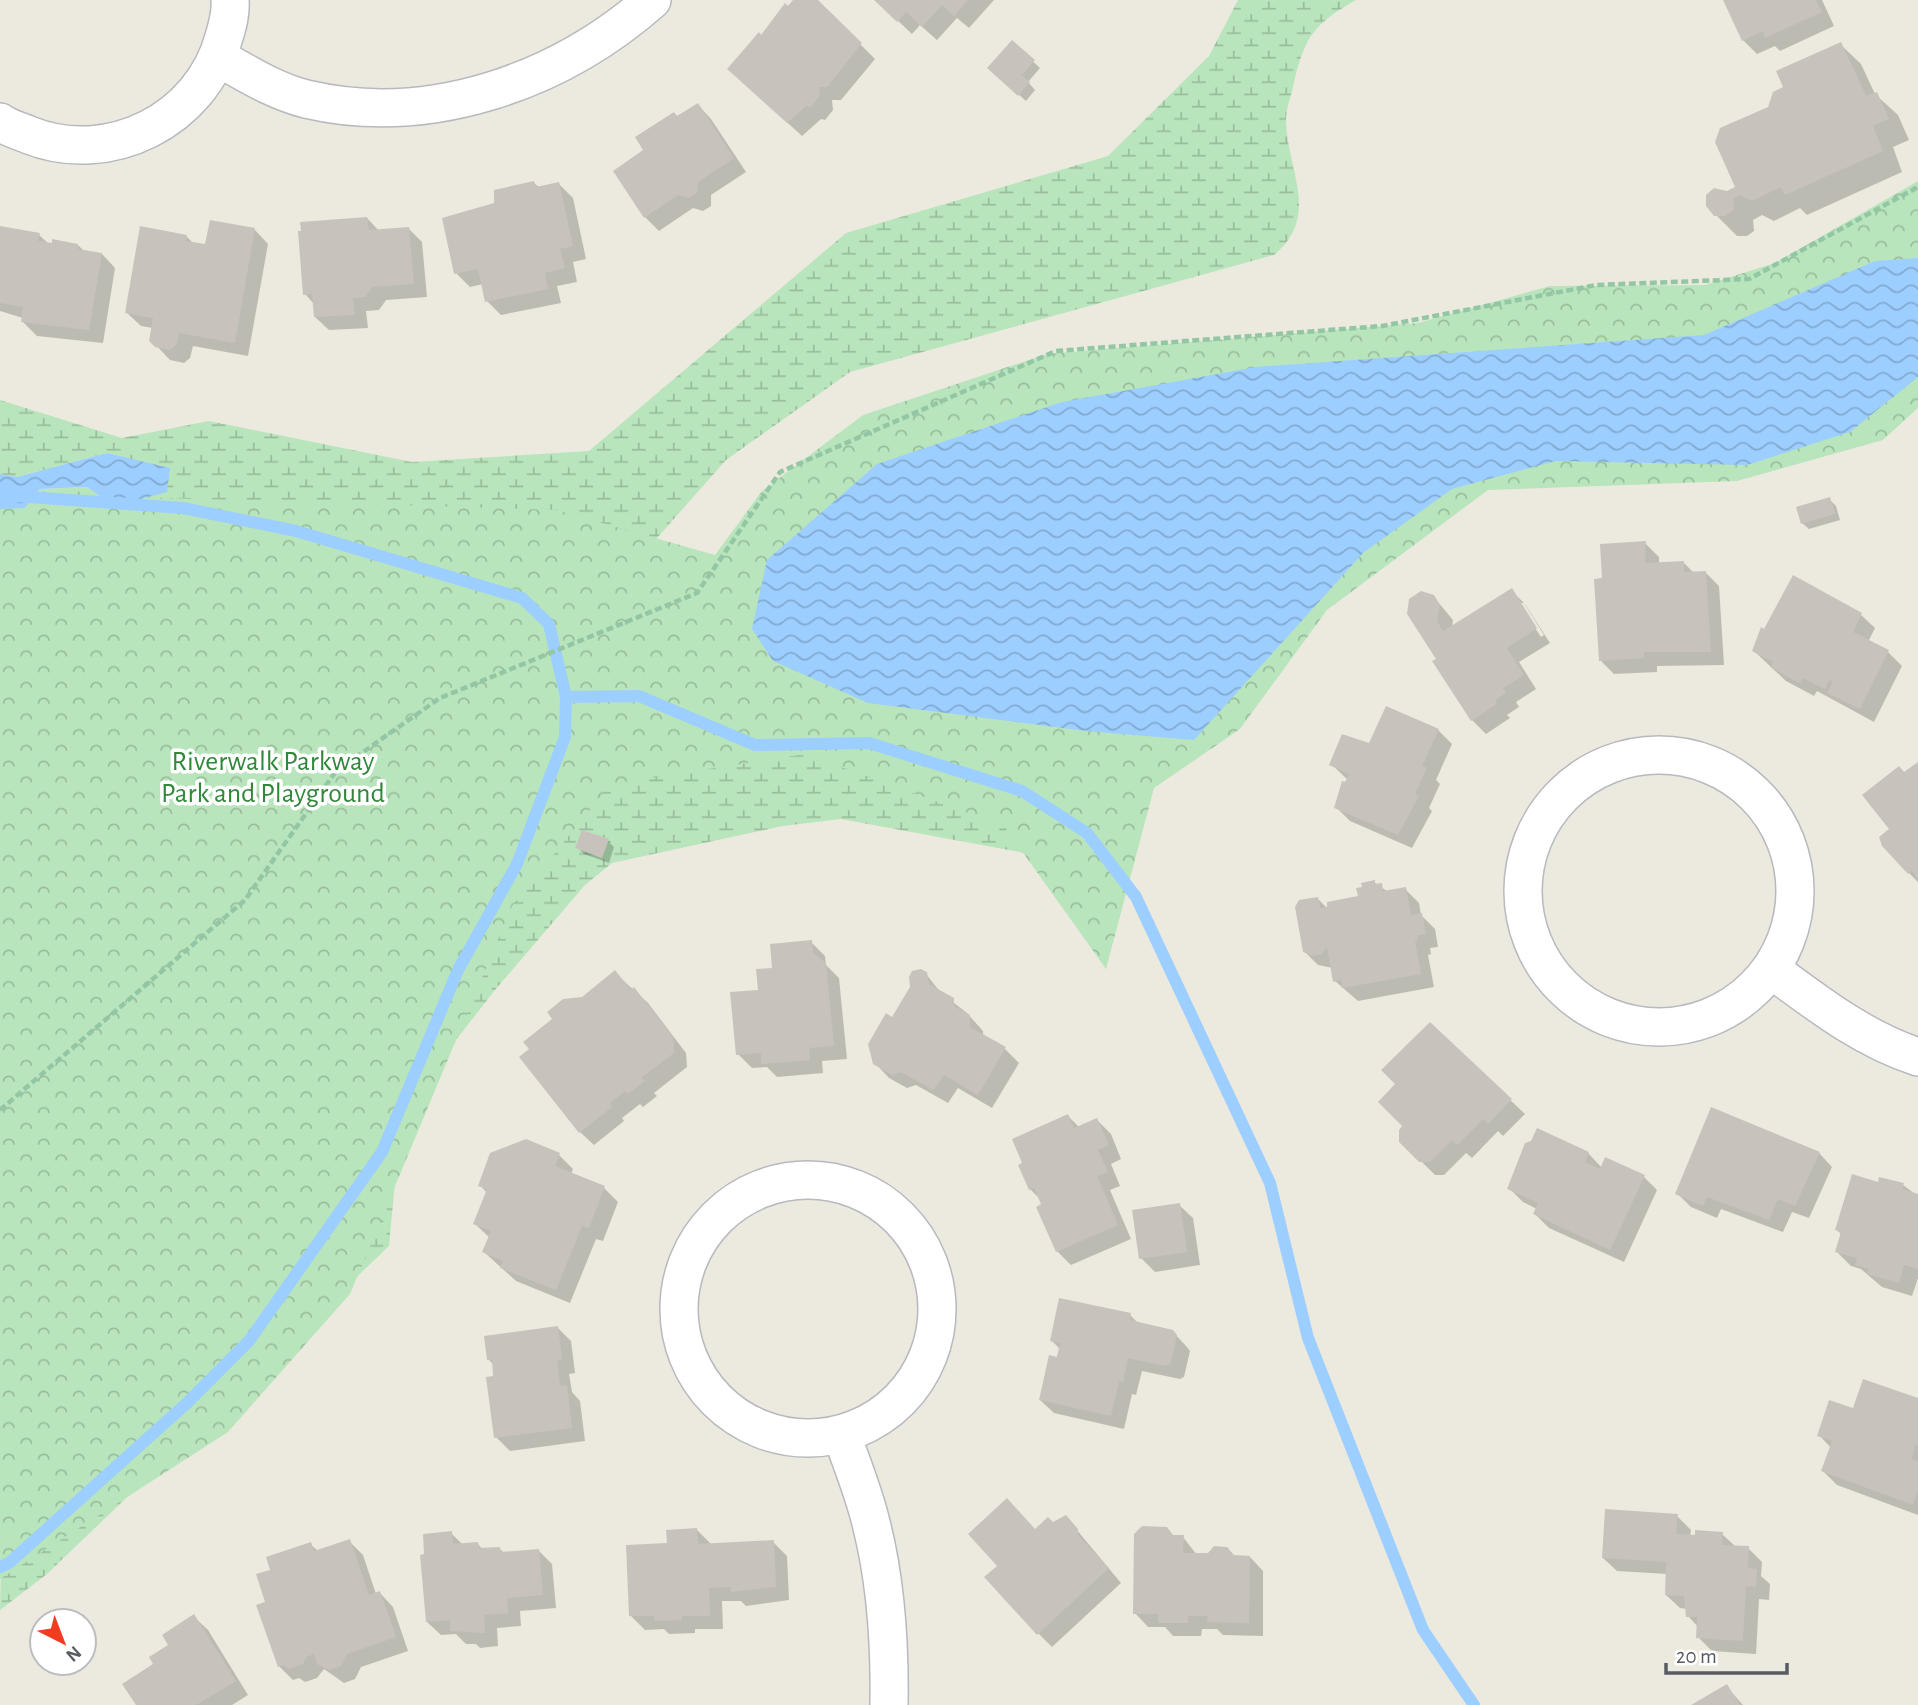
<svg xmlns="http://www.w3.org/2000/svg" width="1918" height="1705" font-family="'Alegreya Sans',sans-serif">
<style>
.wetland{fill:url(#wetland-marsh)}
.park{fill:url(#park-crowns)}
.water{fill:url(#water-waves)}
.shadow{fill:#0003;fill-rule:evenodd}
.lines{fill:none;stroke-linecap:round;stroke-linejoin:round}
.stream{stroke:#9cceff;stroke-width:12}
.building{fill:#c7c3bc}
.street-casing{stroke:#b7b9bf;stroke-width:40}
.path{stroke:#92c6a4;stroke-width:4.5;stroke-dasharray:7 3.5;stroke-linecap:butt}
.street{stroke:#fff;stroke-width:37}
.labels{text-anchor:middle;stroke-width:7;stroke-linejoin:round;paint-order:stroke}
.park-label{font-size:28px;fill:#31873a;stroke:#fff}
</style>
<defs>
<pattern id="wetland-marsh" width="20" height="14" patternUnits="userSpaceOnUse" patternTransform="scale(1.75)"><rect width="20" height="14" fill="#b9e5bc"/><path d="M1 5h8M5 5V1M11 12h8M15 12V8" fill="none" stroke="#99bd9c"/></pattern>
<pattern id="park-crowns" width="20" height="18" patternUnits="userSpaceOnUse" patternTransform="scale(1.75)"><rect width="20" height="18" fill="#b9e5bc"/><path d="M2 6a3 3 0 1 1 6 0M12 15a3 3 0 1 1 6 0" fill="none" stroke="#99bd9c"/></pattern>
<pattern id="water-waves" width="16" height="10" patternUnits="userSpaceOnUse" patternTransform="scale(1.75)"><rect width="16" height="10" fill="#9cceff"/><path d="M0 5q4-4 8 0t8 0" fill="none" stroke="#82aad2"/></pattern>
</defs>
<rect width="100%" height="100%" fill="#eceadf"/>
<path class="wetland" d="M 1238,0 L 1356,0 C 1312,25 1304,38 1293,87 C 1291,97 1286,109 1286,119 C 1286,169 1322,215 1274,255 L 850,372 L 726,460 L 642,555 L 912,743 L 1115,889 L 1020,852 L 841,819 L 783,826 L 612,863 L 585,885 L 495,990 L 420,1086 L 399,1139 L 389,1246 L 47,1574 L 0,1610 L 25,508 L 40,489 L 87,487 L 115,506 L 107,453 L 17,477 L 0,474 L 0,400 L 122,438 L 209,421 L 412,462 L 589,451 L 846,233 L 1108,156 L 1209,56 Z"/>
<path class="park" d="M 1918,181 L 1918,408 L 1883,440 L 1737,481 L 1488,490 L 1327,610 L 1240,729 L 1154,788 L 1106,969 L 1004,826 L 805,754 L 611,784 L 512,906 L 350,1294 L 228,1432 L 0,1579 L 0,493 L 556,510 L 715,555 L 762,491 L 863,415 L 1047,354 L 1418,323 L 1550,286 L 1705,285 L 1775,263 Z"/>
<path class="water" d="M 1918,258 L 1918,377 L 1850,432 L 1747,465 L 1556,461 L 1452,489 L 1363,553 L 1194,740 L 1086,731 L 868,703 L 773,661 L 752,629 L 767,560 L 877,464 L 1062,402 L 1256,367 L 1704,335 L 1875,261 Z
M 107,453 L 170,468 L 167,492 L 114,506 L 87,487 L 40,489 L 25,508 L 0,509 L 0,474 L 17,477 Z"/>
<path class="shadow" d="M 794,0 L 816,0 L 875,59 L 841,100 L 832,100 L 833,110 L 825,120 L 821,119 L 802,136 L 743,82 L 762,37 L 771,22 Z
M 876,0 L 994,0 L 969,28 L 957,18 L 937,40 L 920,25 L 912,34 Z
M 1725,0 L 1822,0 L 1834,26 L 1780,51 L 1775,46 L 1757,54 L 1743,40 Z
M 1012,42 L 1040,68 L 1028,82 L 1035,90 L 1026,101 L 996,74 Z
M 1840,44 L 1861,64 L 1875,94 L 1898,115 L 1909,140 L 1893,147 L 1902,172 L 1807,215 L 1800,208 L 1774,221 L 1762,215 L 1753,220 L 1754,231 L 1747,236 L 1737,236 L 1716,215 L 1727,193 L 1738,188 L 1769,108 L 1786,88 Z
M 698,105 L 711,119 L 746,172 L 711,195 L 711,206 L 703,211 L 693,208 L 659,231 L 645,217 L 615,171 L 646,151 L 678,118 Z
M 534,183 L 540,188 L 559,184 L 573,198 L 586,259 L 573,262 L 577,282 L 557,286 L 561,303 L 501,315 L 487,301 L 483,284 L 470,287 L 456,273 L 496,204 Z
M 367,218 L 379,231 L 409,229 L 422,242 L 427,297 L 386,300 L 379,310 L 366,311 L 368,328 L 329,330 L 315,317 L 314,304 L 305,294 Z
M 0,228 L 39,235 L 49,244 L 78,245 L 84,251 L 102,254 L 115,268 L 103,343 L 37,336 L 23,322 L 23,318 L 0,311 Z
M 255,230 L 268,244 L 248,356 L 193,346 L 190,358 L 184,363 L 170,360 L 151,340 L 153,328 L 141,326 L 127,313 L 186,236 L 194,244 L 206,246 Z
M 1829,499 L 1836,506 L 1840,520 L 1809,529 L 1802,523 Z
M 1645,543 L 1659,557 L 1659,564 L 1683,562 L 1694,573 L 1705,572 L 1719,586 L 1724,665 L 1657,666 L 1657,672 L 1614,674 L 1601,661 L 1604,580 Z
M 1511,590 L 1525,604 L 1550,643 L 1519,662 L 1536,689 L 1516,702 L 1519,707 L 1507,715 L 1510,718 L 1486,734 L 1472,720 L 1438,659 L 1433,596 L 1453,620 L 1452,628 ZM 1519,603 L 1524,603 L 1544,635 L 1541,637 Z
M 1830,599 L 1861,615 L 1875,628 L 1868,642 L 1888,652 L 1902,666 L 1874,722 L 1817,691 L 1814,696 L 1786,681 L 1754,651 Z
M 1438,730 L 1452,744 L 1436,780 L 1440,784 L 1429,808 L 1432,811 L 1412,848 L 1350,821 L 1336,807 L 1348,780 L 1331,764 L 1370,745 Z
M 1918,764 L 1918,882 L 1909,873 L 1891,830 L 1905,774 Z
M 608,841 L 614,847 L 609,863 L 584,854 L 577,847 Z
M 1374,882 L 1388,892 L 1405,889 L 1419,903 L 1421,915 L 1435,929 L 1438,947 L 1430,948 L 1431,954 L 1428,955 L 1434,987 L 1358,1001 L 1335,981 L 1333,968 L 1318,965 L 1304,951 L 1317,898 L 1330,911 L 1360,898 Z
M 811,942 L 825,956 L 826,965 L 839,978 L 847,1059 L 822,1061 L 823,1073 L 777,1077 L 767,1067 L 752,1068 L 738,1054 L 760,991 L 774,969 Z
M 615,973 L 648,1003 L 686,1053 L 687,1067 L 654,1093 L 657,1096 L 643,1107 L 640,1104 L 622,1118 L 624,1121 L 594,1145 L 580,1132 L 583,999 Z
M 926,974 L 941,993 L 967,1013 L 983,1031 L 983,1036 L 1005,1049 L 1019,1063 L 992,1108 L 958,1088 L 948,1103 L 916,1085 L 907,1088 L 889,1078 L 875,1063 L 893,1020 Z
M 1430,1024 L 1525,1114 L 1503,1136 L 1498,1131 L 1472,1158 L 1466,1153 L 1444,1175 L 1435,1175 L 1401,1141 L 1405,1126 L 1398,1084 Z
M 1068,1116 L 1080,1128 L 1097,1120 L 1111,1134 L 1121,1159 L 1111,1164 L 1120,1186 L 1110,1190 L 1131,1239 L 1071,1265 L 1057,1251 L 1040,1199 L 1030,1189 L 1025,1164 Z
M 1532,1142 L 1588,1153 L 1602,1168 L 1644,1177 L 1657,1190 L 1624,1262 L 1549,1228 L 1535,1214 L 1537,1209 L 1523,1202 L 1509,1188 Z
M 1819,1153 L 1832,1167 L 1809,1218 L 1792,1212 L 1783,1232 L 1721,1209 L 1717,1218 L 1691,1207 L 1677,1193 Z
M 559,1155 L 573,1169 L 571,1174 L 604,1188 L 618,1202 L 603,1241 L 596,1239 L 570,1303 L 516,1281 L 484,1252 L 490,1238 L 475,1224 L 487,1193 L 480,1185 Z
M 1879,1185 L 1903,1185 L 1918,1196 L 1918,1278 L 1912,1296 L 1882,1287 L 1861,1269 L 1851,1266 L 1837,1252 L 1842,1235 L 1837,1230 Z
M 1179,1205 L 1193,1218 L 1200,1265 L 1155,1272 L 1141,1258 Z
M 1130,1315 L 1139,1324 L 1172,1331 L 1186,1346 L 1190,1351 L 1184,1377 L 1180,1379 L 1142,1371 L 1136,1395 L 1132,1394 L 1124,1429 L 1054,1413 L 1040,1400 L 1060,1349 L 1052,1341 Z
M 557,1327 L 571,1341 L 575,1373 L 569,1374 L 572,1392 L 580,1401 L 585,1441 L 510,1451 L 496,1437 L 495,1377 L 494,1365 L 488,1359 Z
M 1918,1399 L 1918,1515 L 1837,1485 L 1823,1471 L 1831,1448 L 1819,1435 L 1854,1410 Z
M 1677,1516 L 1691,1530 L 1690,1537 L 1722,1534 L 1736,1547 L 1748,1548 L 1762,1562 L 1761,1576 L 1770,1584 L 1769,1600 L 1759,1599 L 1756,1654 L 1712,1651 L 1698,1637 L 1698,1627 L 1688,1616 L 1687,1609 L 1680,1608 L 1666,1595 L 1668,1574 L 1617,1571 L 1603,1558 Z
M 1066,1517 L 1121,1583 L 1052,1647 L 1039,1634 L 999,1566 L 1036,1531 Z
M 697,1530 L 711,1544 L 773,1542 L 787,1556 L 789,1600 L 746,1606 L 741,1601 L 722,1601 L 723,1629 L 695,1629 L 695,1633 L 669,1634 L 664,1629 L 645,1630 L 631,1616 L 669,1545 Z
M 451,1533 L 463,1545 L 478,1544 L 483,1550 L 499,1548 L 504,1553 L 539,1551 L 552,1564 L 556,1608 L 520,1611 L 521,1626 L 497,1628 L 498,1646 L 480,1648 L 476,1644 L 466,1644 L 456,1634 L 441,1635 L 427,1622 Z
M 1175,1537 L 1183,1537 L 1197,1555 L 1250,1557 L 1263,1571 L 1263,1636 L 1223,1635 L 1217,1629 L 1202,1629 L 1201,1636 L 1173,1636 L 1165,1627 L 1148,1627 L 1135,1613 Z
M 349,1541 L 363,1555 L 376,1594 L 380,1593 L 393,1607 L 408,1651 L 361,1667 L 355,1679 L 344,1683 L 324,1669 L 317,1678 L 305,1682 L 299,1678 L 293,1680 L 279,1666 L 267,1603 L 272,1571 L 310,1544 L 318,1551 Z
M 194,1617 L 208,1630 L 248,1695 L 232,1705 L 138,1705 L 156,1664 Z
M 1726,1686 L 1743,1705 L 1694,1705 Z"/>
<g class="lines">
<path class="stream" d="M 0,495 L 183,508 L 296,531 L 522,598 L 549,624 L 566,697 L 565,737 L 517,864 L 458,970 L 382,1152 L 249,1341 L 187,1403 L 9,1563 L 0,1567
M 566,697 L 639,696 L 755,745 L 869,743 L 1022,791 L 1087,833 L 1136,897 L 1270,1183 L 1308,1338 L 1423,1630 L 1474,1705"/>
</g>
<path class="building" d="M 793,0 L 818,0 L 862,43 L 827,87 L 819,87 L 820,95 L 811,107 L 806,106 L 787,123 L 727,69 L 759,32 L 761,35 L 785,3 L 788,6 Z
M 874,0 L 968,0 L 954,16 L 942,5 L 922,27 L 906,12 L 897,22 Z
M 1723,0 L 1816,0 L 1822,12 L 1765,38 L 1763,31 L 1742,41 Z
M 1012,40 L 1035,60 L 1022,75 L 1030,82 L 1018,96 L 987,68 Z
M 1841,42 L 1866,96 L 1877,92 L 1889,119 L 1873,126 L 1883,151 L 1785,195 L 1781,187 L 1752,201 L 1740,195 L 1733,199 L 1734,210 L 1725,216 L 1714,216 L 1706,206 L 1706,195 L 1714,188 L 1727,191 L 1735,187 L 1715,142 L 1720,128 L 1768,107 L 1773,92 L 1783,87 L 1776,71 Z
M 698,103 L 734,158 L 698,182 L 697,193 L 688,198 L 678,195 L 644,218 L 613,171 L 643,150 L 635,137 L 674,112 L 677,116 Z
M 534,181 L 536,187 L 559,182 L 573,246 L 560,249 L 565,268 L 545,273 L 548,289 L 485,302 L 478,269 L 454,274 L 442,218 L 494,203 L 494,190 Z
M 367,217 L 369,230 L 409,227 L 414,284 L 372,287 L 365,297 L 353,298 L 355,315 L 314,317 L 312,294 L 303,295 L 298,231 L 301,231 L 300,222 Z
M 210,220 L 255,228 L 235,343 L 179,333 L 177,344 L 170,350 L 155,347 L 149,341 L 153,318 L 125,313 L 140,226 L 187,235 L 186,241 L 205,244 Z
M 0,226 L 40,233 L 38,241 L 52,243 L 52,239 L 78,244 L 78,249 L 102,253 L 89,330 L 21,322 L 23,307 L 0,303 Z
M 1830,497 L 1835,514 L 1801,524 L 1796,507 Z
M 1646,541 L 1645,563 L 1684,561 L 1684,572 L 1706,571 L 1711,652 L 1644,652 L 1644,658 L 1599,661 L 1594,579 L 1602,578 L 1600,544 Z
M 1793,575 L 1862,613 L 1853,632 L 1889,650 L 1860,709 L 1827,693 L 1833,682 L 1829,680 L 1825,689 L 1803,678 L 1800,683 L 1795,681 L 1770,667 L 1773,662 L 1752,651 L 1761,627 L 1764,629 Z
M 1512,588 L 1537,628 L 1507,648 L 1524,675 L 1503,688 L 1506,693 L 1495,700 L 1497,704 L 1471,721 L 1432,661 L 1436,659 L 1407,614 L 1409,599 L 1421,591 L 1434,595 L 1440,605 L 1437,621 L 1443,631 Z
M 1386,706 L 1439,729 L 1422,766 L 1427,768 L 1415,794 L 1419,796 L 1398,835 L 1334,808 L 1342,781 L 1345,782 L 1349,774 L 1329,765 L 1342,734 L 1369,743 Z
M 1918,762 L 1918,879 L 1912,871 L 1908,874 L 1882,846 L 1879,837 L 1889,829 L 1862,795 L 1899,766 L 1904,772 Z
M 582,830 L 609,839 L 602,858 L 575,848 Z
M 1375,880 L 1375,884 L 1382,883 L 1383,891 L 1406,887 L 1411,915 L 1422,913 L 1426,934 L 1417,935 L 1418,940 L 1415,941 L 1421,974 L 1342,988 L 1341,980 L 1333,982 L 1327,947 L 1322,954 L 1313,956 L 1303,952 L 1295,907 L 1299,900 L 1318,897 L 1320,908 L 1327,907 L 1327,902 L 1358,896 L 1356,888 L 1362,887 L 1361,883 Z
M 812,940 L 813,953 L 826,963 L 834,1046 L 809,1048 L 810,1060 L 761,1064 L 761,1053 L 736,1055 L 730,992 L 758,990 L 756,969 L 772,968 L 770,944 Z
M 921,969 L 927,972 L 929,984 L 954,998 L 954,1006 L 970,1015 L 970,1027 L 1006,1047 L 978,1095 L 944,1075 L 933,1090 L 901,1072 L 892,1075 L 873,1064 L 868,1044 L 886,1013 L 892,1017 L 910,987 L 909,977 L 912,971 Z
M 615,970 L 631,990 L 634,987 L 673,1037 L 674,1053 L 641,1078 L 645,1081 L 628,1094 L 625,1091 L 610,1103 L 612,1107 L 579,1133 L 519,1057 L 529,1049 L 523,1042 L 552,1019 L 547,1012 L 563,999 L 582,997 Z
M 1430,1022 L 1512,1099 L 1488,1124 L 1483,1119 L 1457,1145 L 1452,1140 L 1430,1162 L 1419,1162 L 1399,1142 L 1399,1130 L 1402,1126 L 1378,1102 L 1395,1084 L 1381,1070 Z
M 1711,1107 L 1820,1152 L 1795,1206 L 1778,1199 L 1769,1220 L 1707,1197 L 1703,1206 L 1675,1194 Z
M 1068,1114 L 1074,1128 L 1097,1118 L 1109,1145 L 1098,1150 L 1108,1172 L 1097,1176 L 1118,1225 L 1056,1252 L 1036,1207 L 1041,1204 L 1034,1188 L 1029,1190 L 1018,1165 L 1022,1163 L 1012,1139 Z
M 1537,1128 L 1589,1152 L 1585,1162 L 1600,1169 L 1605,1157 L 1645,1175 L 1610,1250 L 1533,1214 L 1538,1203 L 1507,1189 L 1525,1143 L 1531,1141 Z
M 526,1139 L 560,1153 L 555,1166 L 605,1186 L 589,1228 L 582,1226 L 556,1290 L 500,1268 L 503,1261 L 482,1252 L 491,1231 L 473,1224 L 487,1189 L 478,1186 L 490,1153 Z
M 1852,1174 L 1878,1182 L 1879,1177 L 1904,1183 L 1902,1189 L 1918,1194 L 1918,1269 L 1904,1265 L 1899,1283 L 1867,1274 L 1869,1269 L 1855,1265 L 1857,1258 L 1835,1252 L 1841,1232 L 1835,1230 Z
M 1180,1203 L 1187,1252 L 1139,1259 L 1132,1210 Z
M 1059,1298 L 1131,1313 L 1130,1320 L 1173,1330 L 1177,1335 L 1171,1363 L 1165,1366 L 1128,1358 L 1123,1382 L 1119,1381 L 1111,1416 L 1039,1400 L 1049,1355 L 1057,1357 L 1060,1343 L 1050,1341 Z
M 558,1326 L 562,1359 L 557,1360 L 560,1386 L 567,1385 L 572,1428 L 494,1438 L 486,1377 L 493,1376 L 492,1359 L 487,1360 L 484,1336 Z
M 1863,1379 L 1918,1398 L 1918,1446 L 1916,1445 L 1911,1459 L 1918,1461 L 1918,1490 L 1913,1505 L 1821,1471 L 1832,1441 L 1817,1436 L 1829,1400 L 1853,1408 Z
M 1007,1498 L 1035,1529 L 1048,1517 L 1053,1522 L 1066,1515 L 1078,1529 L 1078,1535 L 1109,1568 L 1037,1635 L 984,1577 L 997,1566 L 968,1534 Z
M 1605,1509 L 1678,1514 L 1676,1534 L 1695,1535 L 1695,1530 L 1723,1532 L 1722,1545 L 1749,1546 L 1748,1568 L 1757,1569 L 1756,1587 L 1746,1586 L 1743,1641 L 1696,1638 L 1697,1617 L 1686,1617 L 1684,1596 L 1665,1595 L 1666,1562 L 1602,1558 Z
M 1142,1526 L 1167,1527 L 1173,1535 L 1184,1535 L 1183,1553 L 1208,1553 L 1214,1546 L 1227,1547 L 1234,1555 L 1250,1556 L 1249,1623 L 1207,1622 L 1208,1616 L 1188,1616 L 1188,1623 L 1158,1623 L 1158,1614 L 1133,1614 L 1134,1534 Z
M 697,1528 L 698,1544 L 774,1540 L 776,1587 L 731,1592 L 731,1587 L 709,1588 L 710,1616 L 682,1616 L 682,1620 L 654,1621 L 654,1616 L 629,1616 L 626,1545 L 667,1543 L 666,1530 Z
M 452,1531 L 453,1544 L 478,1542 L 479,1548 L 500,1547 L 500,1552 L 539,1549 L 543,1595 L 507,1598 L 508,1613 L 484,1615 L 485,1633 L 450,1631 L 450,1620 L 426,1622 L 420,1555 L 424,1554 L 423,1534 Z
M 350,1539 L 369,1595 L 380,1591 L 396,1637 L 347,1654 L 341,1666 L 329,1670 L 317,1664 L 314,1654 L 306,1657 L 303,1664 L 289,1669 L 284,1665 L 278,1667 L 256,1605 L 265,1602 L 256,1574 L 270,1570 L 266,1557 L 311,1542 L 314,1551 Z
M 194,1614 L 236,1681 L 196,1705 L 136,1705 L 122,1684 L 153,1664 L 149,1657 L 168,1645 L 162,1635 Z
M 1727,1684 L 1740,1705 L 1691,1705 Z"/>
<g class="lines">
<g class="street-casing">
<path id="street" d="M 219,58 C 246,73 274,91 306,99 C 429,128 559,82 652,0
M 0,122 C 8,128 20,131 29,135 C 109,167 202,120 224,37 C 228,24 231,13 230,0
M1523 891a136 136 0 1 1 272 0a136 136 0 1 1-272 0Z
M 1772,970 C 1818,1004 1863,1039 1918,1057
M679 1309a129 129 0 1 1 258 0a129 129 0 1 1-258 0Z
M 842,1436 C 852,1464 864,1493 871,1523 C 886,1581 890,1645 889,1705"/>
</g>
<path class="path" d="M 0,1110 L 245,900 L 336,771 L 440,698 L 697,593 L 780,472 L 1056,351 L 1382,326 L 1596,285 L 1749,279 L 1918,187"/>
<use href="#street" class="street"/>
</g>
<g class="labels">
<g class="park-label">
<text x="273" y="770">Riverwalk Parkway<tspan x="273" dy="32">Park and Playground</tspan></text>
</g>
</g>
<g transform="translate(63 1642) rotate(138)"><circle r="33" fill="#ffffff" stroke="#bcbdc0" stroke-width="2"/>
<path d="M0-5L12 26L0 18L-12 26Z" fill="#f03d21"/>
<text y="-10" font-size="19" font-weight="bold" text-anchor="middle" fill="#585b61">N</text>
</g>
<path d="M1666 1663v10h121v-10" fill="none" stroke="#585b61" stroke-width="3.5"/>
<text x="1676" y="1663" font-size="21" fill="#585b61" stroke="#ffffff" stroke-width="5" paint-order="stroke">20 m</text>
</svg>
